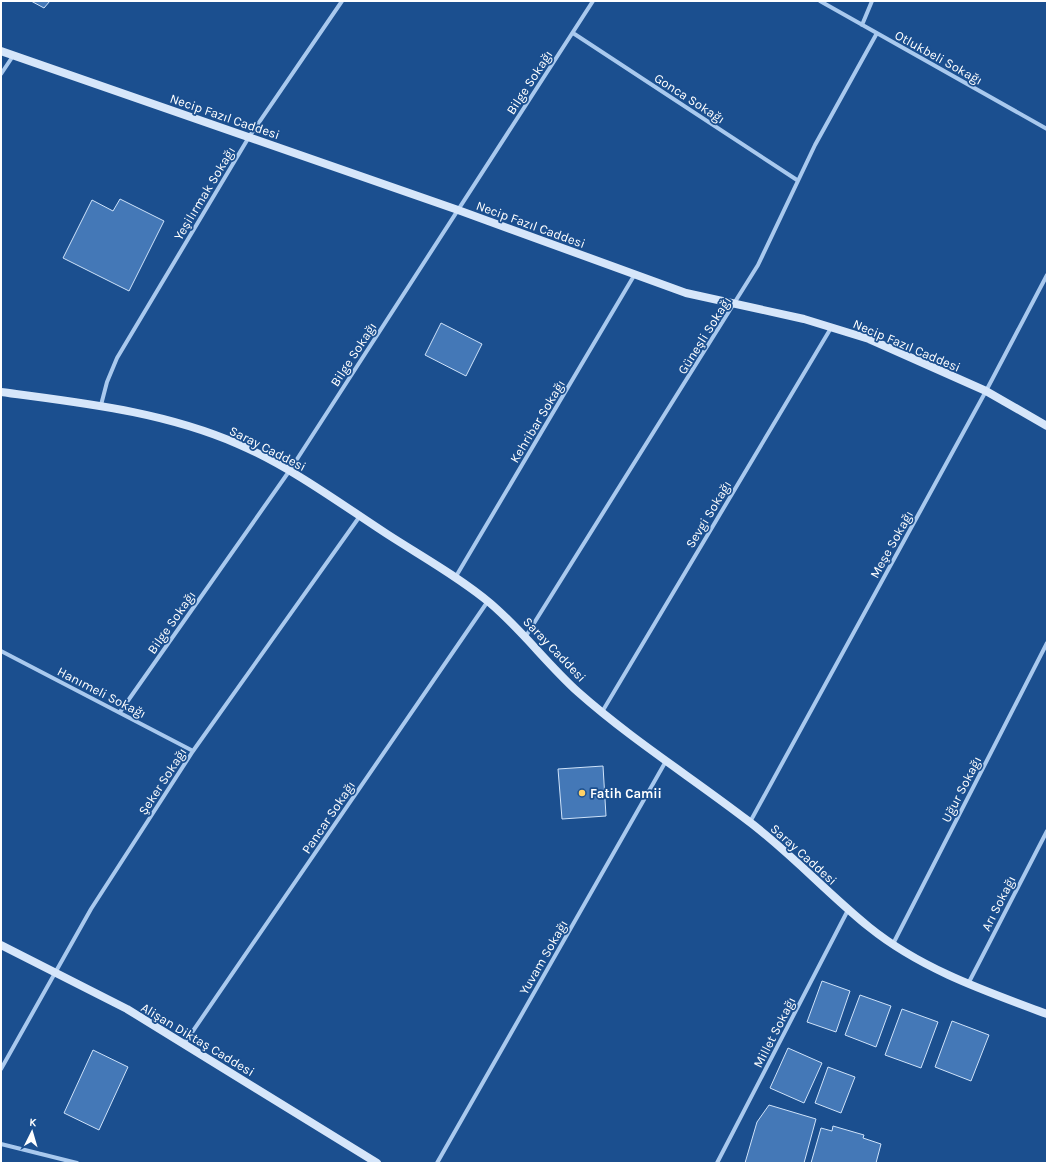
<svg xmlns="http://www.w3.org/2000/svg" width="1048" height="1164" font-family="Karla,sans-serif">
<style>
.building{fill:#4478b7;stroke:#cfe3fa}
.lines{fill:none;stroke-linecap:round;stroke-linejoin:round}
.street{stroke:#a9c9ee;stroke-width:4}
.secondary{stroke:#d6e6fa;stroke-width:8}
.poi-dot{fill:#ffd166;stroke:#1b4f8f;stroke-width:1.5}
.labels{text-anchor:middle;stroke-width:3.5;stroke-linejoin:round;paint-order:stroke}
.street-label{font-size:13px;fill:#fff;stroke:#1b4f8f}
.poi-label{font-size:13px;font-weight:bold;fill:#fff;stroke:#1b4f8f;text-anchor:start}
</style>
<rect width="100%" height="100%" fill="#1b4f8f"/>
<path class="building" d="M 31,1 L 50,1 L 44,8 Z
M 120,199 L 164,221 L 129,291 L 63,258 L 92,200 L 113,211 Z
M 441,323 L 482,344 L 466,376 L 425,355 Z
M 603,766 L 606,816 L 562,819 L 558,769 Z
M 822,981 L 850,991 L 836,1032 L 807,1022 Z
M 860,995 L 891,1006 L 876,1047 L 845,1035 Z
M 902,1009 L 938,1022 L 921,1068 L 885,1055 Z
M 952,1021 L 989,1035 L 971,1081 L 935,1067 Z
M 788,1048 L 822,1063 L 804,1103 L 770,1088 Z
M 93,1050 L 128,1067 L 99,1130 L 64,1113 Z
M 828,1067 L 855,1077 L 841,1113 L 815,1103 Z
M 769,1105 L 816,1119 L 804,1163 L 745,1163 L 757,1122 Z
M 833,1126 L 864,1135 L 863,1138 L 881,1144 L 876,1163 L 811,1163 L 821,1128 L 832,1131 Z"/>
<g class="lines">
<path class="street" d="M 820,1 L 1047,129
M 862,25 L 872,1
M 573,33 L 797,180
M 1,74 L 13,56
M 101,405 L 107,382 L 117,358 L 249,137 L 342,1
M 455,578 L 635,274
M 526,636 L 758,265 L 815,145 L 877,33
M 1,651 L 193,751
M 120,712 L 290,470 L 593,1
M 602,712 L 831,328
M 750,822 L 986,391 L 1047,275
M 893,944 L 1047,643
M 968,984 L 1047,831
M 184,1044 L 488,601
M 1,1069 L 91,909 L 193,751 L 360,516
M 1,1144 L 77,1163
M 437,1163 L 666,761
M 717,1163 L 848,910"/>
<path class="secondary" d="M 1,51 L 458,210 L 686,293 L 804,319 L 869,339 L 986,391 L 1047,426
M 1,392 C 82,403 162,411 238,444 C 291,467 338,502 387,534 C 421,556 459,577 490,603 C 522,630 547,664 578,692 C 631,739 691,777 747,820 C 790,852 827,893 869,927 C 921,969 985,991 1047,1014
M 1,945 L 127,1009 L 377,1163"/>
</g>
<circle class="poi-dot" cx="582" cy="793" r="4"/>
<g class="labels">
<g class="street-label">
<text transform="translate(939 57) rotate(29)" y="5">Otlukbeli Sokağı</text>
<text transform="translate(529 82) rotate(-57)" y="5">Bilge Sokağı</text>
<text transform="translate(690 98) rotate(33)" y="5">Gonca Sokağı</text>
<text transform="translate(225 116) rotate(19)" y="5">Necip Fazıl Caddesi</text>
<text transform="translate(204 193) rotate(-59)" y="5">Yeşilırmak Sokağı</text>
<text transform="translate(531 224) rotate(20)" y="5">Necip Fazıl Caddesi</text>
<text transform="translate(704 335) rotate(-58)" y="5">Güneşli Sokağı</text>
<text transform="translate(907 345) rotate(23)" y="5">Necip Fazıl Caddesi</text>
<text transform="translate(353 354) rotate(-57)" y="5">Bilge Sokağı</text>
<text transform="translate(537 421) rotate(-59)" y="5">Kehribar Sokağı</text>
<text transform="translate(268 448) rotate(27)" y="5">Saray Caddesi</text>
<text transform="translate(708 514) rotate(-59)" y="5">Sevgi Sokağı</text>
<text transform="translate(891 544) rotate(-61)" y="5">Meşe Sokağı</text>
<text transform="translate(171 622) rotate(-55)" y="5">Bilge Sokağı</text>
<text transform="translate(555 649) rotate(46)" y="5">Saray Caddesi</text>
<text transform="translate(102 692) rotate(27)" y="5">Hanımeli Sokağı</text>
<text transform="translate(162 781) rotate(-57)" y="5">Şeker Sokağı</text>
<text transform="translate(961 789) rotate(-63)" y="5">Uğur Sokağı</text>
<text transform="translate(328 817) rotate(-56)" y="5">Pancar Sokağı</text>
<text transform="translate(804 854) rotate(42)" y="5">Saray Caddesi</text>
<text transform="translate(998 903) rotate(-63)" y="5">Arı Sokağı</text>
<text transform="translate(543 957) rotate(-60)" y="5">Yuvam Sokağı</text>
<text transform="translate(774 1032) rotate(-63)" y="5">Millet Sokağı</text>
<text transform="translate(198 1039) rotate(31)" y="5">Alişan Diktaş Caddesi</text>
</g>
<g class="poi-label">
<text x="590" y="798">Fatih Camii</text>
</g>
</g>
<rect width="1048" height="1164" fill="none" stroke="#ffffff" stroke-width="4"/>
<g transform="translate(32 1132) rotate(5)" stroke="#1b4f8f" stroke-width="3" paint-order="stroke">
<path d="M0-3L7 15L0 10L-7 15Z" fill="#ffffff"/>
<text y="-6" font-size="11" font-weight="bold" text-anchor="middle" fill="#ffffff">K</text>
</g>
</svg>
